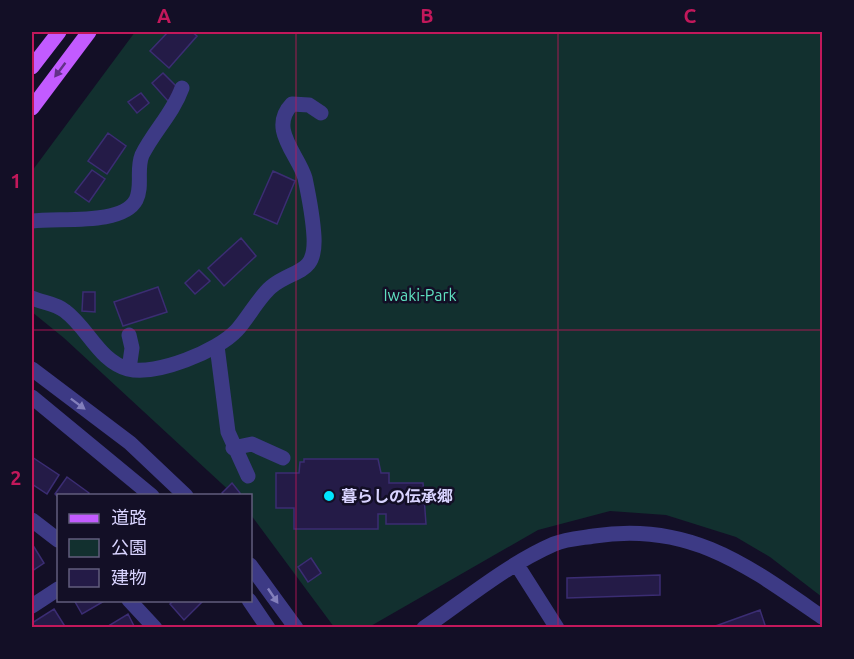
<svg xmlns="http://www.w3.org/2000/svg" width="854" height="659" font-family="Ubuntu,'Noto Sans JP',sans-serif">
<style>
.green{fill:#12302f}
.building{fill:#241b47;stroke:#3b2d73;stroke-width:1.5}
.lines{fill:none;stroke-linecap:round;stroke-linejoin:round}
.minor{stroke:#3d3a85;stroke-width:15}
.major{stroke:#c25bff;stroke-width:15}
.oneway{fill:#623188}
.oneway2{fill:#837fbc}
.grid{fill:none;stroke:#c2185b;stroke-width:1.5;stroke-opacity:0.55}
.poi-dot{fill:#00e5ff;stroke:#130f26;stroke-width:2}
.labels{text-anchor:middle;stroke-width:5;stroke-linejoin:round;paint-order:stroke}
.park-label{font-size:16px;fill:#5fe0c0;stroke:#130f26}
.poi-label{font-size:16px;font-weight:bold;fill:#d9d4ff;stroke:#130f26;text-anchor:start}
.neatline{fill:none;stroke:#c2185b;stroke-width:2}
.grid-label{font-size:20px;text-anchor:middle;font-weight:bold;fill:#c2185b}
</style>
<rect width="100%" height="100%" fill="#130f26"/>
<path class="green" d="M 135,32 L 822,32 L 822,597 L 770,557 L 736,537 L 666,515 L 610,511 L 538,530 L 369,627 L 334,627 L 251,515 L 250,496 L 234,495 L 64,338 L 32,312 L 32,171 Z"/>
<path class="building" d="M 168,32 L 192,32 L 197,36 L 169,68 L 150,51 Z
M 163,73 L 180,90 L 168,101 L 152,83 Z
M 141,93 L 149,103 L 137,113 L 128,102 Z
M 108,133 L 126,146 L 107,174 L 88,161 Z
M 92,170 L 105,179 L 89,202 L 75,192 Z
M 273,171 L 295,181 L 277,224 L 254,214 Z
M 241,238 L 256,256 L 224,286 L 208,268 Z
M 199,270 L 210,281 L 195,294 L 185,283 Z
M 158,287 L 167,312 L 123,326 L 114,302 Z
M 83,292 L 95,292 L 95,312 L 82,311 Z
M 32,457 L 59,475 L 47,494 L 32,484 Z
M 304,459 L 378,459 L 381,473 L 389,473 L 389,483 L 423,483 L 426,524 L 386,524 L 386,514 L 378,514 L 378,529 L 294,529 L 294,508 L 276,508 L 276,473 L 299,473 L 300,462 L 304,462 Z
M 67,477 L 89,493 L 88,496 L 58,497 L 55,494 Z
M 232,483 L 240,493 L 240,496 L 225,496 L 222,493 Z
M 34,547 L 44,563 L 32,571 L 32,549 Z
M 311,558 L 321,573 L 308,582 L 298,567 Z
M 660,575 L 660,595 L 567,598 L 567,578 Z
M 74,600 L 106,600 L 82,614 Z
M 174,600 L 204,600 L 184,620 L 170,604 Z
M 54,609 L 66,628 L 32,628 L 32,623 Z
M 760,610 L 766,628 L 710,628 Z
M 128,614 L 135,628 L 105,628 Z"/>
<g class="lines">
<path class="minor" d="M 32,221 C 58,217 122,226 136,200 C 143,186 136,170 142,155 C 154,131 173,113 182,88
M 32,298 C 43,303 55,303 65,311 C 88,328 99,361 128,369 C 156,376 218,351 237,330 C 248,318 259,297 271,287 C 294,268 316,276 314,237 C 313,218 309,197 305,178 C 298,154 268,129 292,104 L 309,105 L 321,113
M 129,335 L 132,348 L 129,369
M 217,346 L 228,432 L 248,476
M 32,369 L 130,443 L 186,496
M 32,397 L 152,496
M 233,448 L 252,444 L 283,458
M 32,520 L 58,540
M 250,565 L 296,628
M 517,565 L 557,628
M 129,600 L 155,628
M 249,600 L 268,628
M 32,606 L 58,589
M 424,628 C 466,599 508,564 554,544 C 566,539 582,538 594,536 C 690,521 748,566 822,617"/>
<path class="major" d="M 32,67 L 59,32
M 32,108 L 89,32"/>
</g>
<defs><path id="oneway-solid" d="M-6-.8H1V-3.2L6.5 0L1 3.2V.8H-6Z" transform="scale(1.5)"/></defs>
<use class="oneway" href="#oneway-solid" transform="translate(60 70) rotate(127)"/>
<g class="oneway2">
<use href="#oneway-solid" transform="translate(78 404) rotate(37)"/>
<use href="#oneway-solid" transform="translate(273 596) rotate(56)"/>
</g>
<path class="grid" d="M 296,32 L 296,628M 558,32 L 558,628M 32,330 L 822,330"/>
<circle class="poi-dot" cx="329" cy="496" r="6"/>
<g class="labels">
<g class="park-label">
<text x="420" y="301">Iwaki-Park</text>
</g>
<g class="poi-label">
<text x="341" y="502">暮らしの伝承郷</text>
</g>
</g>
<rect width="854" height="659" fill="none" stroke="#130f26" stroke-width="66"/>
<rect x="57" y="494" width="195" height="108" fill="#130f26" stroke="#625e7d" stroke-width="1.5"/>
<rect x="69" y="514" width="30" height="9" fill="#c25bff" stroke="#625e7d" stroke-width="1.5"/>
<text x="111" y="524" font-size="18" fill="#d9d4ff">道路</text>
<rect x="69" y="539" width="30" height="18" fill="#12302f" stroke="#625e7d" stroke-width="1.5"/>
<text x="111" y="554" font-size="18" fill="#d9d4ff">公園</text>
<rect x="69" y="569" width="30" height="18" fill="#241b47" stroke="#625e7d" stroke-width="1.5"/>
<text x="111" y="584" font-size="18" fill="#d9d4ff">建物</text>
<rect x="33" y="33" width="788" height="593" class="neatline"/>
<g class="grid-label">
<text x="164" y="23">A</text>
<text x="427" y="23">B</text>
<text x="690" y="23">C</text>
<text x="16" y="188">1</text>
<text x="16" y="485">2</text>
</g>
</svg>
